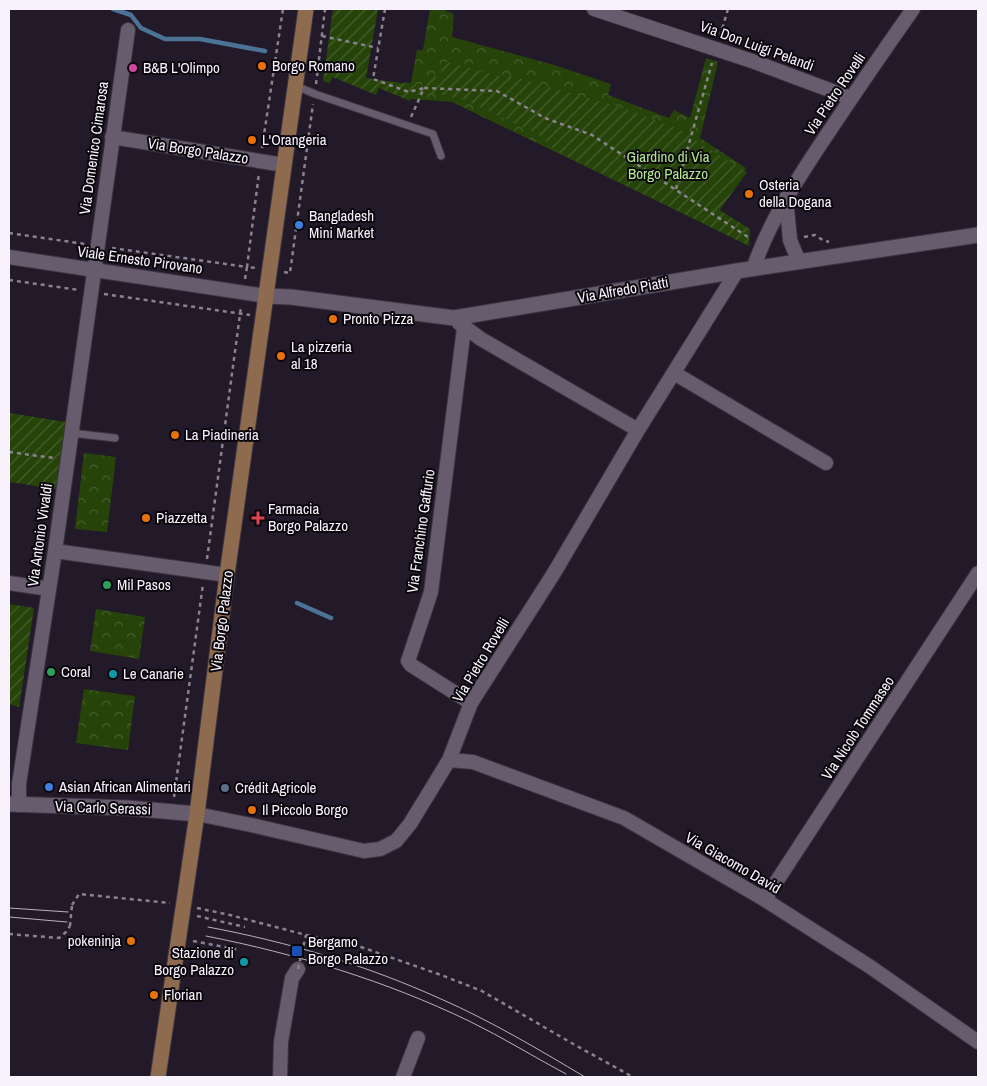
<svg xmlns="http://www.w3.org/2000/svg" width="987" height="1086" font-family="'Archivo Narrow',sans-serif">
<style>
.park{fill:url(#park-crowns)}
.garden{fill:url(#garden-furrows)}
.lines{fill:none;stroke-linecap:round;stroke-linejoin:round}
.stream{stroke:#4c7396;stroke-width:4.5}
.service-casing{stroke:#3c3440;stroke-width:9}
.minor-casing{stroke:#3c3440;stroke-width:16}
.tertiary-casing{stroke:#3c3440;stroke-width:17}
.secondary-casing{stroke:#3c3440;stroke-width:17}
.path{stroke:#8a838f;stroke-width:2.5;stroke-dasharray:4 4;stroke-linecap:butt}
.service{stroke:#675c6d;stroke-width:7}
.minor{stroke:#675c6d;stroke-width:14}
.tertiary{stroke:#675c6d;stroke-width:15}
.secondary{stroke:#8e6a4e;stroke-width:15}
.tram{stroke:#b8b1bd;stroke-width:1}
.path-bridge{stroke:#8a838f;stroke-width:2.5;stroke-dasharray:4 4;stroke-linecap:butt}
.food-dot{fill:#e8710a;stroke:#0a070d;stroke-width:2}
.hotel-dot{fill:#d1479c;stroke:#0a070d;stroke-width:2}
.shop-dot{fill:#3f7fe0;stroke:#0a070d;stroke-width:2}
.health-dot{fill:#e0444e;stroke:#0a070d;stroke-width:2}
.leisure-dot{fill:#2e9e5b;stroke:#0a070d;stroke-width:2}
.culture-dot{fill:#0f9aa8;stroke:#0a070d;stroke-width:2}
.service-dot{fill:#5c6f8a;stroke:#0a070d;stroke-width:2}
.transit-dot{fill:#1a4fb4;stroke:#0a070d;stroke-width:2}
.labels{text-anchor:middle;stroke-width:4;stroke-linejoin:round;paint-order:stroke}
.street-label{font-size:15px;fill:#f8f2fc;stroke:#0a070d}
.poi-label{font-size:15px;fill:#f8f2fc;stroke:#0a070d;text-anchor:start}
.park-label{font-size:15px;fill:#b3e690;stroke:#0a070d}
</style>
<defs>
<pattern id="park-crowns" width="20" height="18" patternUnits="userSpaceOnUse" patternTransform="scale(1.25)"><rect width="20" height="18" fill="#264409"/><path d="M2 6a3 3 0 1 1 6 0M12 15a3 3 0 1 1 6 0" fill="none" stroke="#465f2e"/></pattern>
<pattern id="garden-furrows" width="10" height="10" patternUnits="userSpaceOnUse" patternTransform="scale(1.25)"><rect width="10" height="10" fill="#264409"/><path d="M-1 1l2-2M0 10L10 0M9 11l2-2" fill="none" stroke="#465f2e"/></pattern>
</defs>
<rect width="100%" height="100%" fill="#231a29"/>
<path class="park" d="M 430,9 L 441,9 L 454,14 L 452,37 L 554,65 L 611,84 L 608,95 L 669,118 L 674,110 L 690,118 L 706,58 L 718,62 L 700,138 L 746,168 L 720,210 L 747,228 L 738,240 L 452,102 L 412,99 L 394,93 L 403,85 L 404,82 L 411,83 L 417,50 L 423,50 Z
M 84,453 L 116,457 L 107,532 L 75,529 Z
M 96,609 L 145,617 L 139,659 L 90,651 Z
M 84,689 L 135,696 L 128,750 L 76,743 Z"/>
<path class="garden" d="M 333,9 L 378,9 L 366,78 L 421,86 L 429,74 L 440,78 L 443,61 L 503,77 L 504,74 L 623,108 L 688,133 L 698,142 L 747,172 L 719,211 L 727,215 L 750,229 L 749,246 L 556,151 L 538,134 L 460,98 L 459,99 C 442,93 430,93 412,95 L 410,101 L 379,88 L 376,95 L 333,77 L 329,83 L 323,81 Z
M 9,413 L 66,422 L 56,489 L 9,482 Z
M 9,604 L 34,608 L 19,707 L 9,704 Z"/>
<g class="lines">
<path class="stream" d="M 113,9 L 131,15 L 141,28 L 165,39 L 200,39 L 265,51
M 297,603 L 331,618"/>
<g class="service-casing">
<path id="service" d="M 296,86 L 315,94 L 433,134 L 441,156
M 71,433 L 115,438"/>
</g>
<g class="minor-casing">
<path id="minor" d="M 594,9 L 752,61 L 851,98
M 112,137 L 284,165
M 786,198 L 790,240 L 799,262
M 9,257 L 266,296
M 753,269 C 769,222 795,183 822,142 C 852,97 882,53 913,9
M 459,323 L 481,339 L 638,430
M 464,328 L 431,592 L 408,661 L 411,665 L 471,703
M 674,373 L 826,463
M 55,551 L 227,575
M 9,583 L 49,589
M 449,760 L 473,762 L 624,818 L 762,898 L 869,966 L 978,1042
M 19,805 L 19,784 L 55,551 L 128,30
M 197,814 L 251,825 L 364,851 L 380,849 L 396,841 L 410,824 L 449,760 L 471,703 L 554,573 L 638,430 L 737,271
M 762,898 L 769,893 L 978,573
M 280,1077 L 281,1042 L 292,978 L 298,969
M 403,1077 L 418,1038"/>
</g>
<g class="tertiary-casing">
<path id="tertiary" d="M 266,296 L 291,297 L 454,318 L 737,271 L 978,235
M 9,804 L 128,808 L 197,814"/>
</g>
<g class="secondary-casing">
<path id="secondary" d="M 158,1077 L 197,814 L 227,575 L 306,9"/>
</g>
<path class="path" d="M 385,9 L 373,79 L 409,92 L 424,88
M 322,36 L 378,48
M 720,36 L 728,9
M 316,84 L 325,9
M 411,117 L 424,88 L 497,91 L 545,118 L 592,135 L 751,239
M 262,148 L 283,9
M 676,189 L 712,63
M 9,233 L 85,244
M 804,237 L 815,235 L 821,239 L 829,242
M 112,248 L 247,267 L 259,173
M 284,272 L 290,273 L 313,104
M 245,279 L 247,267 L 256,268
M 9,280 L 79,290
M 104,294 L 250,315
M 9,452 L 54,458
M 207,559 L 241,307
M 174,797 L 203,584
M 72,905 L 79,894 L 170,903
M 197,908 L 230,915 L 306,935 L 361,947 L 441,975 L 482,991 L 575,1045 L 633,1077
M 197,916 L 245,927
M 9,934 L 59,938 L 66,932 L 70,926
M 193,941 L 240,950"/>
<use href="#service" class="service"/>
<use href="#minor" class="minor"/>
<use href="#tertiary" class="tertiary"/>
<use href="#secondary" class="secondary"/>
<path class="tram" d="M 9,908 L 68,912
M 9,917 L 67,922
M 208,927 C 288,942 366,965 441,999 C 491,1021 538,1049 585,1077
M 206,936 C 297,954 386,981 469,1021 C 502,1037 534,1057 566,1074"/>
<path class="path-bridge" d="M 70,926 L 72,905
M 298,969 L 306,935"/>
</g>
<g class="food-dot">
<circle cx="262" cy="66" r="5"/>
<circle cx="252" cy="140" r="5"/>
<circle cx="749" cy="194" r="5"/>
<circle cx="333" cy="319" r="5"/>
<circle cx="281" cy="356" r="5"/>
<circle cx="175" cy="435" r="5"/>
<circle cx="146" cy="518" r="5"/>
<circle cx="252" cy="810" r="5"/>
<circle cx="131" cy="941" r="5"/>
<circle cx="154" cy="995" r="5"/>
</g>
<circle class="hotel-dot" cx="133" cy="68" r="5"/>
<g class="shop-dot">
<circle cx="299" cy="225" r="5"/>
<circle cx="49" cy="787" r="5"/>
</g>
<path class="health-dot" d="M255.5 510.5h5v5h5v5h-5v5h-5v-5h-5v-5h5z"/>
<g class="leisure-dot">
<circle cx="107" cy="585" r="5"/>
<circle cx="51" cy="672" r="5"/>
</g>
<g class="culture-dot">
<circle cx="113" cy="674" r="5"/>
<circle cx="244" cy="962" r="5"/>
</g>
<circle class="service-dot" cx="225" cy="788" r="5"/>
<rect class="transit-dot" x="291" y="945" width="12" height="12" rx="2.5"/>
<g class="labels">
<g class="street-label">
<text transform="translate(757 46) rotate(20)" y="5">Via Don Luigi Pelandi</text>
<text transform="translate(835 94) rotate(-56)" y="5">Via Pietro Rovelli</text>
<text transform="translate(94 148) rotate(-82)" y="5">Via Domenico Cimarosa</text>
<text transform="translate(198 151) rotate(9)" y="5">Via Borgo Palazzo</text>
<text transform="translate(140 260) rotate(8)" y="5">Viale Ernesto Pirovano</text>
<text transform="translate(623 290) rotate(-10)" y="5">Via Alfredo Piatti</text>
<text transform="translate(421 531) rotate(-82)" y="5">Via Franchino Gaffurio</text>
<text transform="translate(40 535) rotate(-82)" y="5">Via Antonio Vivaldi</text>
<text transform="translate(222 621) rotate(-83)" y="5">Via Borgo Palazzo</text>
<text transform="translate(481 660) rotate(-59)" y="5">Via Pietro Rovelli</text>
<text transform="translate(858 728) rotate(-57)" y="5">Via Nicolò Tommaseo</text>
<text transform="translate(103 808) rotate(2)" y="5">Via Carlo Serassi</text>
<text transform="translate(733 863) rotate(30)" y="5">Via Giacomo David</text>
</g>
<g class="poi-label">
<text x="272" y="71">Borgo Romano</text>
<text x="143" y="73">B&amp;B L'Olimpo</text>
<text x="262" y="145">L'Orangeria</text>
<text x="759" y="190">Osteria<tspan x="759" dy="17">della Dogana</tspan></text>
<text x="309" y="221">Bangladesh<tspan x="309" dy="17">Mini Market</tspan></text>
<text x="343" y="324">Pronto Pizza</text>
<text x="291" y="352">La pizzeria<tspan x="291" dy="17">al 18</tspan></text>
<text x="185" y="440">La Piadineria</text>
<text x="268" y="514">Farmacia<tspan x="268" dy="17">Borgo Palazzo</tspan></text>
<text x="156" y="523">Piazzetta</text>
<text x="117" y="590">Mil Pasos</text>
<text x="61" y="677">Coral</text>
<text x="123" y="679">Le Canarie</text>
<text x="59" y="792">Asian African Alimentari</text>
<text x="235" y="793">Crédit Agricole</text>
<text x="262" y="815">Il Piccolo Borgo</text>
<text x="121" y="946" text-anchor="end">pokeninja</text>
<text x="308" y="947">Bergamo<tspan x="308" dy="17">Borgo Palazzo</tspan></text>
<text x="234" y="958" text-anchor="end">Stazione di<tspan x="234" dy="17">Borgo Palazzo</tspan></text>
<text x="164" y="1000">Florian</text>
</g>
<g class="park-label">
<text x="668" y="162">Giardino di Via<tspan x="668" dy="17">Borgo Palazzo</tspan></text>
</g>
</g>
<rect width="987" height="1086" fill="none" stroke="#f8f2fc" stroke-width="20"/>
</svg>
